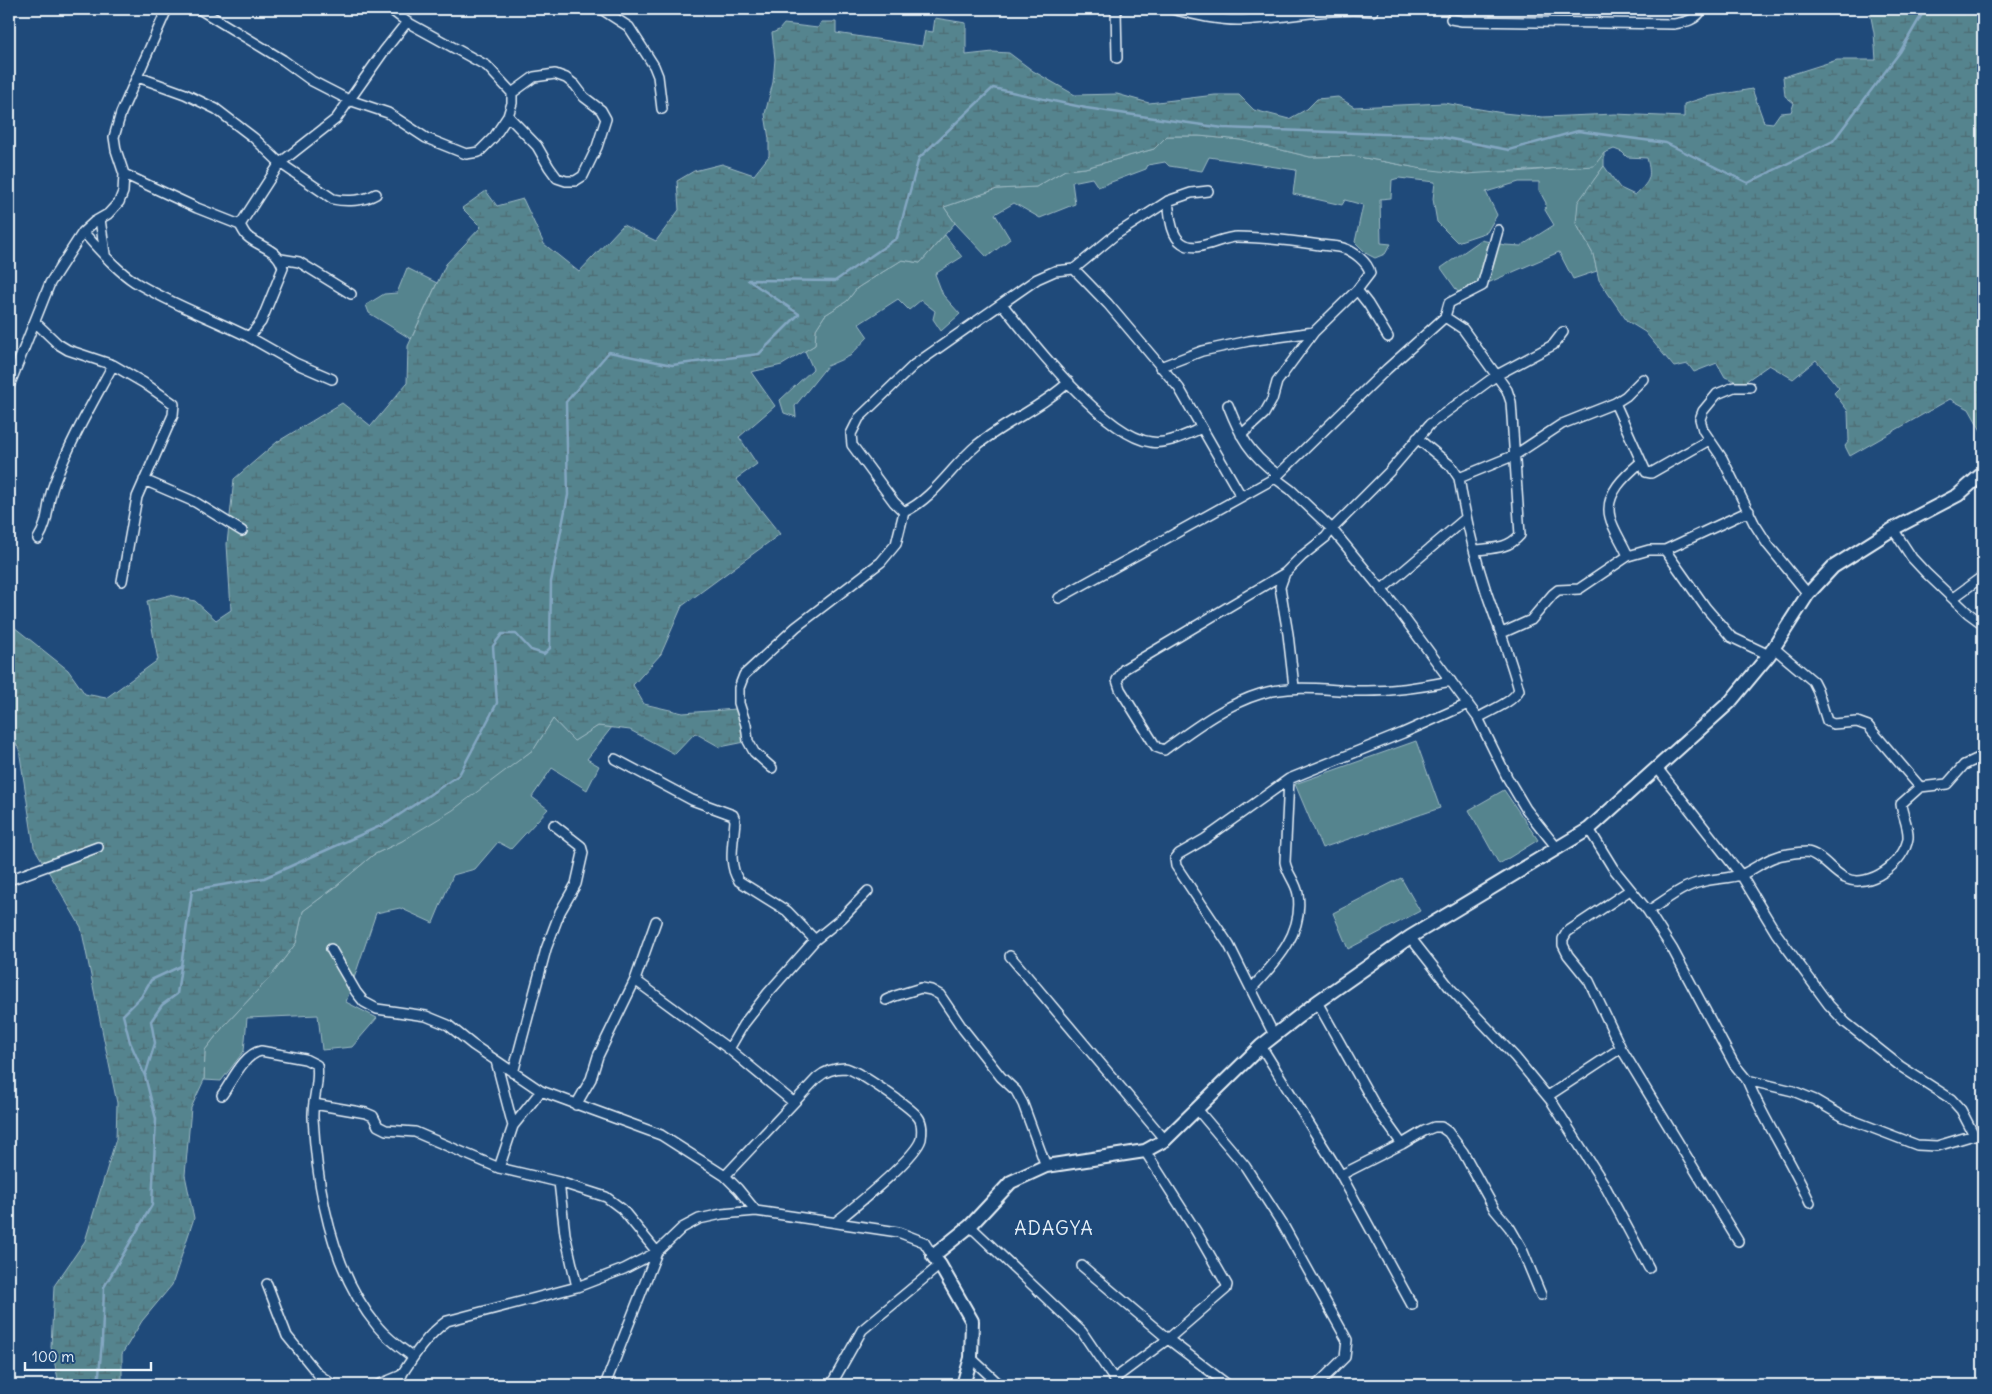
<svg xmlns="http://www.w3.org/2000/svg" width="1992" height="1394" font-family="Delius,sans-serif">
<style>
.grass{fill:#54848e;stroke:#9ebac3}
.wetland{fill:url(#wetland-marsh);stroke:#9ebac3}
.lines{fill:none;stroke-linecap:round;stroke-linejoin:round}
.stream{stroke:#84a7c2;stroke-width:2.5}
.street-casing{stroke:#e8f1f8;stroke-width:12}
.secondary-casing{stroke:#e8f1f8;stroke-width:16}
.street{stroke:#1f4a7a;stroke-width:9}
.secondary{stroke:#1f4a7a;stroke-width:12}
.labels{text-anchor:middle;stroke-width:4;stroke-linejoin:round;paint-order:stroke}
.quarter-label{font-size:19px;letter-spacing:1px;fill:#e8f1f8;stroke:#1f4a7a}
</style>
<defs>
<pattern id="wetland-marsh" width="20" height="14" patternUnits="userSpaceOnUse" patternTransform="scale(1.25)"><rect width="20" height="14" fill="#54848e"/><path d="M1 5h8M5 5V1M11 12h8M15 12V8" fill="none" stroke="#4e6c73"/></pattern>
</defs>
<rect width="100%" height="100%" fill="#1f4a7a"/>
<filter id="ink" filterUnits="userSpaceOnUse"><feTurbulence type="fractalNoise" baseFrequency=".02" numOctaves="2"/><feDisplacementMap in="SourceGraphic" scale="10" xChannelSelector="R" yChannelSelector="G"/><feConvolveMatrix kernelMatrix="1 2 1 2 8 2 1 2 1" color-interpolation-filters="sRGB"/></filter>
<g filter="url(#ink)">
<path class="grass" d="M 1167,136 L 1199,136 L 1241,140 L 1310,157 L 1354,156 L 1423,169 L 1515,172 L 1550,169 L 1604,153 L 1604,166 L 1594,180 L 1576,223 L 1593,254 L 1597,271 L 1573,279 L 1559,252 L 1490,282 L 1458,292 L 1441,268 L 1481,240 L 1505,245 L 1521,246 L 1554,225 L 1545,210 L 1546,203 L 1539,190 L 1539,182 L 1519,182 L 1486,192 L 1497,215 L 1487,232 L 1457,242 L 1437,222 L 1433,199 L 1435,182 L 1399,178 L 1392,180 L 1391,198 L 1380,199 L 1381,243 L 1391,244 L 1385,254 L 1375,258 L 1367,254 L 1355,242 L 1363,205 L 1345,200 L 1342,205 L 1293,194 L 1296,170 L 1209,157 L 1202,171 L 1169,166 L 1165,162 L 1148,165 L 1146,169 L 1098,187 L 1092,178 L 1072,182 L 1075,204 L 1040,218 L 1014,203 L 995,214 L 1010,239 L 987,257 L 955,223 L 944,207 L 997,189 L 1036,187 L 1065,170 L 1085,168 L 1154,149 Z
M 945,235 L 962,257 L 935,274 L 943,295 L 960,314 L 941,331 L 933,319 L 935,311 L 921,300 L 909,310 L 898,299 L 859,324 L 868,337 L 850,356 L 827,366 L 795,406 L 796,417 L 784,413 L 780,400 L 813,369 L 805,351 L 815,345 L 816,329 L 825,315 L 847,301 L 857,288 L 902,260 L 920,263 Z
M 407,268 L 437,283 L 411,339 L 369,313 L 366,305 L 384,294 L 397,293 Z
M 553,719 L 574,741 L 598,726 L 612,727 L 587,759 L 599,766 L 587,790 L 552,768 L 532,797 L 548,809 L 511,849 L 498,842 L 475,869 L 453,875 L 433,923 L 400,908 L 376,913 L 346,1002 L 377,1018 L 352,1047 L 322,1050 L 318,1015 L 247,1018 L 244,1051 L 221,1081 L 204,1080 L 205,1050 L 223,1027 L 271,976 L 296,943 L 303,911 L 334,888 L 373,855 L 402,841 L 500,774 L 534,749 Z
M 1416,741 L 1440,808 L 1322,848 L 1295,784 Z
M 1504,790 L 1538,840 L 1499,864 L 1469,810 Z
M 1401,878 L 1420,911 L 1348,949 L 1333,913 Z"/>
<path class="wetland" d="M 1872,9 L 1983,9 L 1983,434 L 1969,409 L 1950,399 L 1850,456 L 1845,446 L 1849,441 L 1848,411 L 1834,393 L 1839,388 L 1816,360 L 1793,379 L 1769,365 L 1742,384 L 1725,377 L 1717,363 L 1694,372 L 1688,364 L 1674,367 L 1645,332 L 1627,321 L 1599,280 L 1593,254 L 1576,223 L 1578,202 L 1604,166 L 1620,188 L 1635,195 C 1650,181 1652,178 1647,158 L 1627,157 L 1622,152 L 1614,149 L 1604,153 L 1594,166 L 1466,174 L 1423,169 L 1354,156 L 1310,157 L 1241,140 L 1199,136 L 1167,136 L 1154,149 L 1085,168 L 1065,170 L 1036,187 L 997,189 L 944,207 L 955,223 L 920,263 L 902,260 L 857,288 L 847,301 L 825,315 L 816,329 L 815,345 L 782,365 L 751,372 L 775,406 L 739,437 L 757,464 L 736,479 L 780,534 L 682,606 L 661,654 L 633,685 L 644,704 L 683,713 L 736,709 L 742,721 L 745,742 L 720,747 L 695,733 L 675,754 L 630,730 L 598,726 L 574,741 L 553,719 L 534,749 L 453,810 L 402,841 L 373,855 L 334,888 L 303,911 L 296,943 L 271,976 L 223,1027 L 205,1050 L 204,1080 L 191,1108 L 185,1175 L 194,1218 L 172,1285 L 142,1321 L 122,1354 L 122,1385 L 58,1385 L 59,1383 L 51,1347 L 54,1286 L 85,1241 L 116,1139 L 117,1103 L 81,927 L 34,847 L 19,749 L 9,733 L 9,623 L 68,670 L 85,694 L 106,698 L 158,660 L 147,601 L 170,595 L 195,601 L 216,620 L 231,610 L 227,544 L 234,479 L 277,442 L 342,403 L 371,426 L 407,383 L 408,346 L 446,264 L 481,227 L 462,208 L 486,191 L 497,206 L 523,199 L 544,244 L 579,272 L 623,225 L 656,241 L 679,210 L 677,181 L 694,171 L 722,164 L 754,175 L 769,156 L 769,139 L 765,114 L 773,82 L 775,59 L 772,33 L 779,30 L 784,24 L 818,28 L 821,22 L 836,22 L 836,33 L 922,46 L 925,31 L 933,32 L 935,18 L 966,23 L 966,55 L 993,52 L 1009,53 L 1033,71 L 1075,95 L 1117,94 L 1149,103 L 1215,95 L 1239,95 L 1254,110 L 1289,119 L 1307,109 L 1317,99 L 1338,97 L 1354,107 L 1444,103 L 1503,113 L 1543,117 L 1615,114 L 1684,117 L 1684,104 L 1706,97 L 1752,89 L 1764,122 L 1773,123 L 1780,113 L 1791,112 L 1794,103 L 1785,96 L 1783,77 L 1837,60 L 1876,60 L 1874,33 L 1870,12 Z"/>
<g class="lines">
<path class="stream" d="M 145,1076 L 130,1042 L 123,1015 L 141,997 L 151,980 L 181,966
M 98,1385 L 102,1342 L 104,1287 L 152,1205 L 156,1119 L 145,1076 L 155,1043 L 151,1021 L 162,1005 L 177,994 L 192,890 L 264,878 L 387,823 L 459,775 L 497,703 L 493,646 L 502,634 L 516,634 L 531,650 L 544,654 L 550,648 L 551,582 L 568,495 L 566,402 L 609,352 L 672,365 L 759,354 L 799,314 L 748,280 L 835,281 L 897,238 L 919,158 L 993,88 L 1086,108 L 1223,128 L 1436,136 L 1509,150 L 1578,131 L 1666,143 L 1748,183 L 1833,141 L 1900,52 L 1925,9"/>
<g class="street-casing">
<path id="street" d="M 199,9 L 283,60 L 312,81 L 349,100 L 388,113 L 426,138 L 466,154 L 479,152 L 494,137 L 508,116 L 512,103 L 512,93 L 487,66 L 407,22 L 390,9
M 601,9 L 629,27 L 654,66 L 658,76 L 662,109
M 1116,9 L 1117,58
M 1172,9 C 1195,15 1219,21 1243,20 C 1286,18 1329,7 1373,11
M 1451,19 L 1462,21 L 1674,24 C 1685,22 1697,20 1702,9
M 138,77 L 185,94 L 216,109 L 254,138 L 280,163 L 333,199 C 346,202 364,201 376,194
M 508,116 L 537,146 L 549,167 L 557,178 L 566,181 L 575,181 L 583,176 L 597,147 L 606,119 L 601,110 L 584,97 L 575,85 L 566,78 L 555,74 L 534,77 L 512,93
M 124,174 L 197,208 L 240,225
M 100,219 L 105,254
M 83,232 C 99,249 115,269 135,282 C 171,304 211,318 249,337 L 261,322 L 283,268 C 278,248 260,248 247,236 C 244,233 242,228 240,225 L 280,163 L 336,119 L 384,51 L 407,22
M 281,259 L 299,262 L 351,294
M 1074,269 L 1108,304 L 1179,388 L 1241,496
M 1357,290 L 1368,304 L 1388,337
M 1002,304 C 1031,341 1105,436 1151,442 C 1167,445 1187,434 1202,428
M 1445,317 L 1449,303 L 1482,286 L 1498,230
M 35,322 L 58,344 L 68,350 L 113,365 L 144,383 L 174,404 L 173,415 L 137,497 L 122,581
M 249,337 L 295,363 L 332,379
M 1160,367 L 1202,351 L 1249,341 L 1314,332 L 1357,290 L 1370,273 C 1368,262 1353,251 1343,248 C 1336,246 1328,246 1320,245 C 1293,241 1264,237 1237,237 C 1220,237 1197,254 1182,243 C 1170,235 1170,213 1168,201
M 9,386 L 50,283 L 83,232 L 94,222 L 108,214 L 119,202 L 123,192 L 124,174 L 116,150 L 114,137 L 121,113 L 167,9
M 1750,387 L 1734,387 L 1717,394 L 1703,411 L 1700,419 L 1703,430 L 1722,458 L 1754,523 L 1768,545 L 1808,594
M 1615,403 L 1646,472 L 1651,473 L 1709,440
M 1228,405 C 1241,438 1249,453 1278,475
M 1241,435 L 1264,414 L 1272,400 L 1277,382 L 1314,332
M 1417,438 L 1451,466 L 1459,478
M 1275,478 L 1387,369 L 1445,317 L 1463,329 L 1507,390 L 1511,402 L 1520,535 C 1508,549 1493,548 1476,550
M 144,480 L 195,502 L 242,531
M 904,512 L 894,502 L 852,445 L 851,434 L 859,418 L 914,365 L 1037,279 L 1055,271 L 1074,269 L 1115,235 L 1168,201 L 1191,193 L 1208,191
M 1893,529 L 1912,558 L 1926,573 L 1968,613 L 1983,624
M 38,539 C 50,520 46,504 54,484 C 69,443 92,404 113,365
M 1665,550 L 1706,608 L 1731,637 L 1769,655
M 1628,556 C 1623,543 1613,530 1610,517 C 1604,494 1626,475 1641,462
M 1285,573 L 1124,669 L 1117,680 L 1120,689 L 1156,747 L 1164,750 C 1192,730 1226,704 1260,694 C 1293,684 1325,690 1359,691 C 1390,692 1420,687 1451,681
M 1381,590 L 1466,518
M 1059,598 L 1275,478 L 1291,490 L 1332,529 L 1399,611 L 1478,718 L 1507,777 L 1526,809 L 1557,848
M 1953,598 L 1983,576
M 1502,633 L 1531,620 L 1553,594 L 1558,590 L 1579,589 L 1628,556 L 1649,550 L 1665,550 L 1749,511
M 1294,687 L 1288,634 L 1280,587 L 1285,573 L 1302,556 L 1326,537 L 1332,529 L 1389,472 L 1430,424 L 1497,375 L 1553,345 L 1563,332
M 1478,718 C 1491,710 1512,703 1519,690 C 1510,656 1497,624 1486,591 C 1474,554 1465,516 1459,478 L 1515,455 L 1562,424 L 1615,403 L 1626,396 L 1643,379
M 615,759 L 692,800 L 733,815 L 735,820 C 734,840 727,864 739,881 L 787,911 L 815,940
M 772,768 L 754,752 L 748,741 L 746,725 L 739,703 L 739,688 L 744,675 L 796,627 L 881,562 L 896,544 L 904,512 C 934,498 952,466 977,445 C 1007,421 1039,409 1069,382
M 1658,769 L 1741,875 L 1776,933 L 1829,1005 L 1846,1023 L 1900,1066 L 1951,1099 L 1961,1110 L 1974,1135
M 1920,787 L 1947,784 L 1964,765 L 1983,756
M 1589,829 L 1613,868 L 1648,911 L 1673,950 L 1734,1064 L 1747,1080 L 1793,1091 L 1815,1100 L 1844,1117 L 1917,1145 L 1937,1146 L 1974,1135 L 1983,1136
M 9,880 L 98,847
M 1630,890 L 1567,932 L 1563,939 L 1563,945 L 1568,955 L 1589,981 L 1621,1048 L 1738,1241
M 1648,911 C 1665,901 1682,886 1701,882 C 1715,878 1730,879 1743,874 C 1758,867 1771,855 1788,854 C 1794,853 1801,852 1807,852 C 1821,854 1832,872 1845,878 C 1869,890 1905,862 1908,838 C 1909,826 1902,815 1901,804 L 1920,787 L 1868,726 L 1857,722 L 1833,724 L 1827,721 L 1817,689 L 1813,681 L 1774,648
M 1410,937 L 1450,988 L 1515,1057 L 1552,1102 L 1604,1184 L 1649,1268
M 331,949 L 356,992 L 364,1002 L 377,1009 L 426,1016 L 448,1025 L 473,1045 L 541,1091 L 661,1135 L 725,1176 L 738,1189 L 756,1211
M 1010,956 L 1165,1140
M 635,980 L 729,1049 L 793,1102
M 1251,989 C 1276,962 1304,934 1298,894 C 1296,882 1287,874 1285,862 L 1289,779
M 886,1000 L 895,996 L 921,988 L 931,990 L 940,995 L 963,1029 L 1001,1077 L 1016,1091 L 1023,1104 L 1046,1166
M 1317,1002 L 1377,1109 L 1402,1144
M 1274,1035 L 1229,945 L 1176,866 L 1175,859 L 1179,854 L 1205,839 L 1289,779 L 1403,733 L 1468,704
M 1261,1046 L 1341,1175 L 1412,1305
M 729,1049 L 743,1025 L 768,993 L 815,940 L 842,918 L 868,891
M 496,1061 L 513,1126
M 513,1073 L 546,949 L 560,912 L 576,884 L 583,853 L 581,846 L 554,825
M 1747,1080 C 1765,1123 1791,1160 1810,1203
M 222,1095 C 232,1081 244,1054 261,1051 L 305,1059 L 317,1065 C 320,1083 312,1100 313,1118 C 317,1188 332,1272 378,1327 C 388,1339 401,1348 413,1357
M 1548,1096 L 1621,1048
M 314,1104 L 366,1113 L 373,1116 L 378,1126 L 386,1130 L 415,1132 L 499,1168 L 559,1182 L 606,1197 L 622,1209 L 657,1252 L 605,1385
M 576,1105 L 591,1079 L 598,1056 L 635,980 L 656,921
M 1197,1109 L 1245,1166 L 1283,1225 L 1347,1340 L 1345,1357 L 1317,1385
M 499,1168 L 513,1126 L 541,1091
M 1341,1175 L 1402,1144 L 1424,1131 L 1434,1127 L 1441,1127 L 1448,1132 L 1463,1152 L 1495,1210 L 1510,1228 L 1521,1247 L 1541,1295
M 725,1176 L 817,1078 C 825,1071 834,1068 845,1068 C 856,1069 910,1107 918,1117 C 923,1123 922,1132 921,1139 C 916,1158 854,1207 836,1222
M 559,1182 L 565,1234 L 577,1287
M 970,1226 L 1082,1332 L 1118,1385
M 1082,1266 L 1168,1339 L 1228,1385
M 267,1284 L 287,1336 L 318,1374 L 333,1385
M 971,1358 L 1000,1385
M 1114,1379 L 1168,1339 L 1226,1289 L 1227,1285 L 1196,1231 L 1145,1151
M 378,1385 L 402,1375
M 395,1385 C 410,1362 424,1337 447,1321 L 577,1287 L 624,1269 L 657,1252 L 682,1228 L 699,1219 L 722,1214 L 756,1211 L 898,1232 L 924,1242 L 933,1256
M 831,1385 L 862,1330 L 940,1265"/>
</g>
<g class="secondary-casing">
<path id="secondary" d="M 963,1385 L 971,1358 L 972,1321 L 940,1265 L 933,1256 L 970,1226 L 1011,1182 L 1046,1166 L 1145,1151 L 1165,1140 L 1261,1046 L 1317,1002 L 1410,937 L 1589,829 L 1730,702 L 1769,655 L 1808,594 L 1833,567 L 1893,529 L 1958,495 L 1983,473"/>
</g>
<use href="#street" class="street"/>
<use href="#secondary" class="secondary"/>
</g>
</g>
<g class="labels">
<g class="quarter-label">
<text x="1054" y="1235">ADAGYA</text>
</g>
</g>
<rect width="1992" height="1394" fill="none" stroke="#1f4a7a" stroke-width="30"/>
<rect x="15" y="15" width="1962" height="1364" fill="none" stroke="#e8f1f8" stroke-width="2" filter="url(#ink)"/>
<path d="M25 1362v8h126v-8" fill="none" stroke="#e8f1f8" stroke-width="2.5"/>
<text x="32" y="1362" font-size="15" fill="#e8f1f8" stroke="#1f4a7a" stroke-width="4" paint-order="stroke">100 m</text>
</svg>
